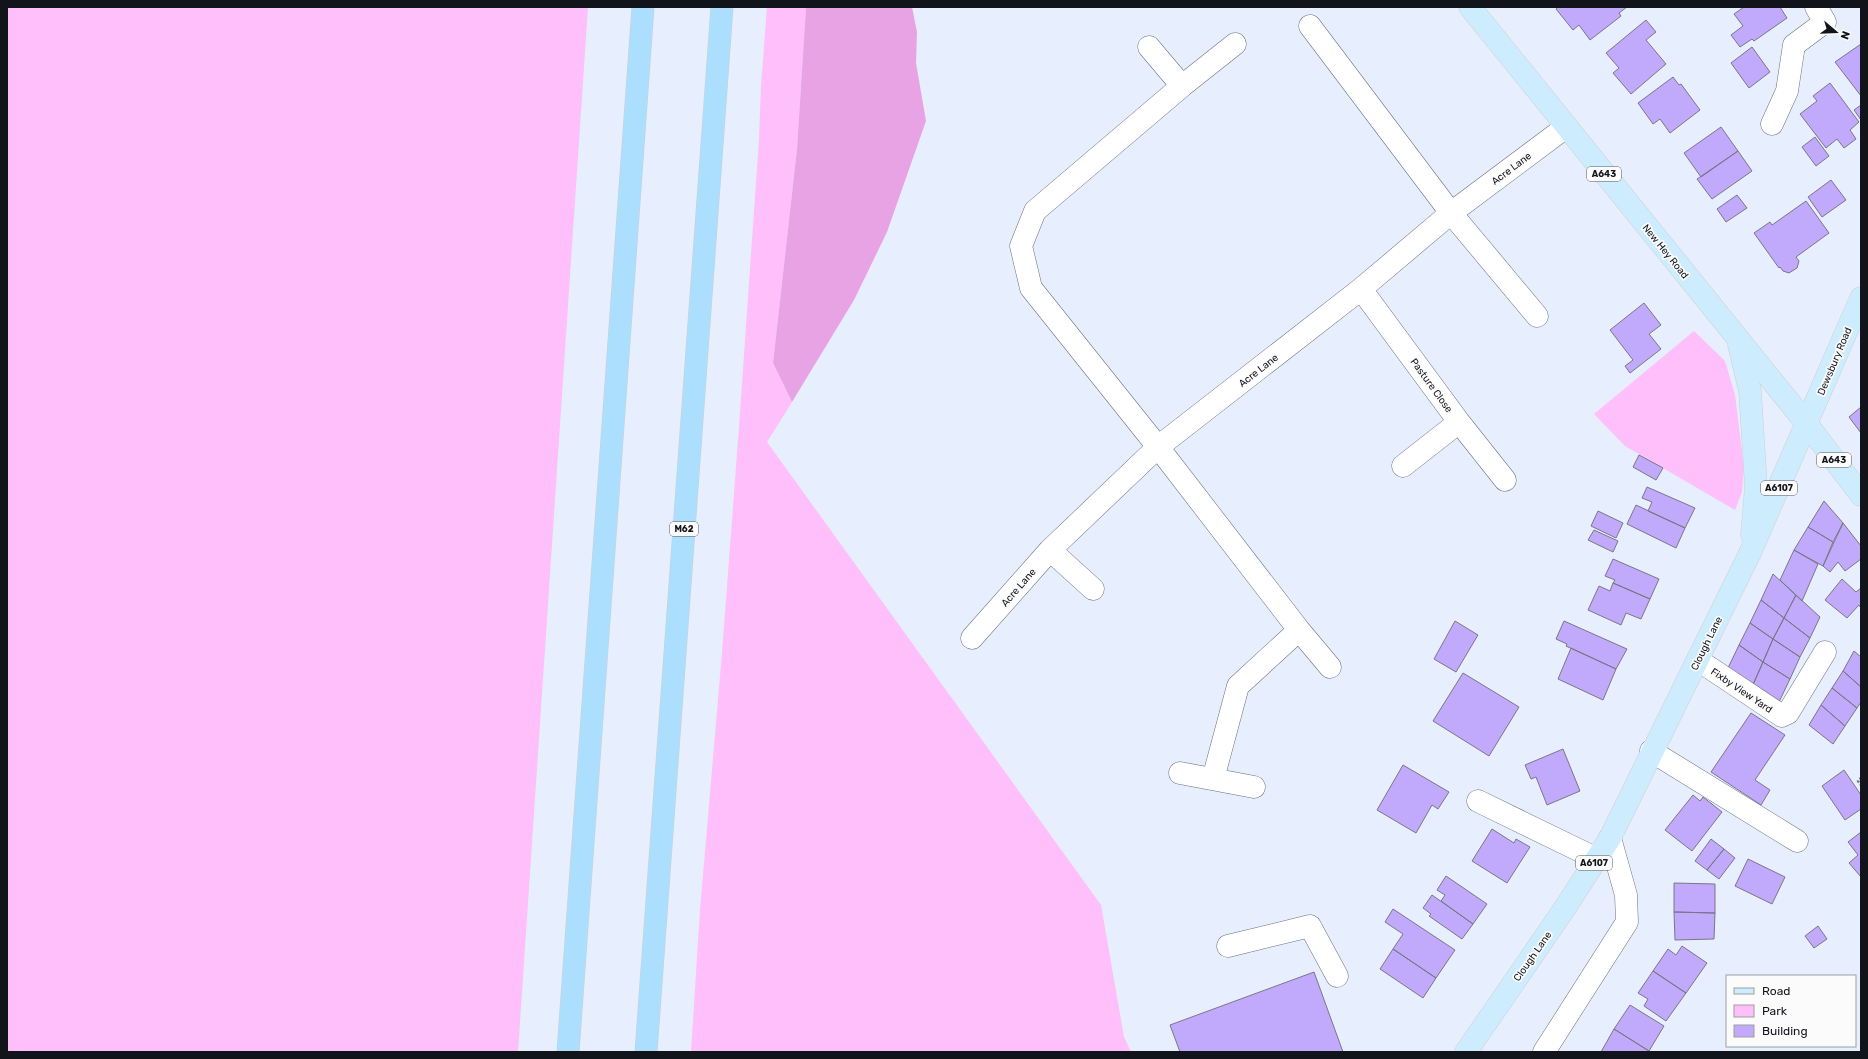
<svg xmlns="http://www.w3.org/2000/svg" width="1868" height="1059" font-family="Rubik,sans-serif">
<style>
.green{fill:#febffa}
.forest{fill:#e8a3e4}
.building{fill:#c1a9fb;stroke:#7a7687}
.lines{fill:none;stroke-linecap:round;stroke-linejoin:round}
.minor-casing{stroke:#697080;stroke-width:23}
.major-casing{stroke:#cfd0d1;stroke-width:23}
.highway-casing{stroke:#cfd0d1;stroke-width:23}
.path{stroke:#747983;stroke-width:2.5;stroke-dasharray:2 2;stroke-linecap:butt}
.minor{stroke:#fff;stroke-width:22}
.major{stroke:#cdecfe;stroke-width:22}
.highway{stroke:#abdffd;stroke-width:22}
.labels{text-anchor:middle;stroke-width:3.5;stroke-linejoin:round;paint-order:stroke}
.shield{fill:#fbfbfb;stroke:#57595e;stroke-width:1}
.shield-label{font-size:9px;font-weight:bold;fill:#11141a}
.street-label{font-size:10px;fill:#11141a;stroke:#fbfbfb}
</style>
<rect width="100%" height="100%" fill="#e7eefd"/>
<path class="green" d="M 7,7 L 588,7 L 518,1052 L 7,1052 Z
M 767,7 L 806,7 L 797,149 L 773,363 L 792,402 L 767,442 L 1101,905 L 1124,1037 L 1131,1052 L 691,1052 L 700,910 L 722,653 L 739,427 L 759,139 L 761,86 Z
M 1694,331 L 1725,361 L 1735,395 L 1744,468 L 1742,492 L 1735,510 L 1625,446 L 1594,414 Z"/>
<path class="forest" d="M 806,7 L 912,7 L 917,32 L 916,63 L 926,121 L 887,232 L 854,300 L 792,402 L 773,363 L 797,149 Z"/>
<path class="building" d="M 1558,7 L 1627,7 L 1619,13 L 1621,16 L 1590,40 L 1579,25 L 1573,30 L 1556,9 Z
M 1744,7 L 1780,7 L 1787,18 L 1754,41 L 1752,39 L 1740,47 L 1731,35 L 1743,26 L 1734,14 Z
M 1646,20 L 1656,32 L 1646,40 L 1666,64 L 1631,94 L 1613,73 L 1619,68 L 1606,53 Z
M 1861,44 L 1861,96 L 1835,62 Z
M 1752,47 L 1770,72 L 1749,88 L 1731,63 Z
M 1673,77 L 1679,85 L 1681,84 L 1700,110 L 1670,133 L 1660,119 L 1653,124 L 1638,103 Z
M 1830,83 L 1859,122 L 1850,130 L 1856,139 L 1844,148 L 1837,139 L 1826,148 L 1800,114 L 1817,101 L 1813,96 Z
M 1861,105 L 1861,120 L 1854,110 Z
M 1721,127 L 1738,151 L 1701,177 L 1684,153 Z
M 1815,137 L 1829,156 L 1816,166 L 1802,147 Z
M 1738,151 L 1752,171 L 1712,199 L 1697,179 Z
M 1831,180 L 1846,200 L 1822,217 L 1808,197 Z
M 1737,195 L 1747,208 L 1726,222 L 1717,209 Z
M 1806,201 L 1829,233 L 1796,257 L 1799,261 L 1797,268 L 1789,273 L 1783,271 L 1780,267 L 1779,268 L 1754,233 L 1770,222 L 1772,225 Z
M 1644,303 L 1661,325 L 1649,334 L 1661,349 L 1630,373 L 1625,366 L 1633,360 L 1610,330 Z
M 1861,407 L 1861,433 L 1849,417 Z
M 1639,455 L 1663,468 L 1656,480 L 1633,467 Z
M 1647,487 L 1695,508 L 1685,528 L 1648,511 L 1652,502 L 1642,498 Z
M 1824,501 L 1843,523 L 1833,542 L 1808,527 Z
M 1636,505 L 1685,528 L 1676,548 L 1627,524 Z
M 1598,511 L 1623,523 L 1616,538 L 1591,526 Z
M 1843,523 L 1861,546 L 1861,559 L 1845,571 L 1838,562 L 1830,572 L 1823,566 Z
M 1808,527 L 1833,542 L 1823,566 L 1794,550 Z
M 1594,530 L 1618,541 L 1613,552 L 1588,540 Z
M 1794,550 L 1818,564 L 1802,601 L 1780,580 Z
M 1613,559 L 1659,579 L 1650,599 L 1613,583 L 1615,580 L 1605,576 Z
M 1773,574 L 1796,595 L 1784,618 L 1761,600 Z
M 1842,579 L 1856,592 L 1861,588 L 1861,608 L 1859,605 L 1847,618 L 1825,600 Z
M 1613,583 L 1650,599 L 1641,619 L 1626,613 L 1621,625 L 1588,610 L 1599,586 L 1610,591 Z
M 1796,595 L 1820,617 L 1810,638 L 1784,618 Z
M 1761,600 L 1784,618 L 1773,639 L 1750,623 Z
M 1784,618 L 1810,638 L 1800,657 L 1773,639 Z
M 1455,621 L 1478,635 L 1456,672 L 1434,659 Z
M 1564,621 L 1627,649 L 1616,669 L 1566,646 L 1567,644 L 1556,639 Z
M 1750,623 L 1773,639 L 1763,662 L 1739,645 Z
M 1773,639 L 1800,657 L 1790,679 L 1763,662 Z
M 1739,645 L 1763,662 L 1752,687 L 1727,670 Z
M 1571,648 L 1616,669 L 1603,700 L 1558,679 Z
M 1854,651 L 1861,657 L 1861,687 L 1843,671 Z
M 1763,662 L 1790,679 L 1778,704 L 1752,687 Z
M 1843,671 L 1861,687 L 1861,702 L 1857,708 L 1832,688 Z
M 1463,673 L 1519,707 L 1489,756 L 1433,721 Z
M 1832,688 L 1857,708 L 1845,726 L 1821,705 Z
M 1821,705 L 1845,726 L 1833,744 L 1809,725 Z
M 1751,713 L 1785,735 L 1755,780 L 1770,790 L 1761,805 L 1711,772 Z
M 1563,749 L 1580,791 L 1547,805 L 1536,777 L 1531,779 L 1525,765 Z
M 1403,765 L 1449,792 L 1438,809 L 1432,805 L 1416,833 L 1377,810 Z
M 1844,770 L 1861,795 L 1861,809 L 1845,820 L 1822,786 Z
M 1693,795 L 1700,801 L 1703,797 L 1722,812 L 1692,851 L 1665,830 Z
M 1492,829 L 1514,843 L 1516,839 L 1530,847 L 1507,883 L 1472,861 Z
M 1861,832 L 1861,877 L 1849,863 L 1858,855 L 1848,842 Z
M 1711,839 L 1724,849 L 1707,870 L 1695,861 Z
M 1724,849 L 1735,858 L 1719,879 L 1707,870 Z
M 1748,859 L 1785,877 L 1772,904 L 1735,886 Z
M 1446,876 L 1487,904 L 1473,924 L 1441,901 L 1445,895 L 1437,890 Z
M 1674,883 L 1715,884 L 1715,913 L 1674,912 Z
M 1432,895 L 1473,924 L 1462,939 L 1429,916 L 1431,914 L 1423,908 Z
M 1393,909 L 1455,950 L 1436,978 L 1393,949 L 1403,934 L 1385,922 Z
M 1674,912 L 1715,913 L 1714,939 L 1675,940 Z
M 1818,926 L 1827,939 L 1814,948 L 1805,936 Z
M 1682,946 L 1707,963 L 1686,993 L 1653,971 L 1668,949 L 1676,955 Z
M 1393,949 L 1436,978 L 1423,998 L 1380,969 Z
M 1653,971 L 1686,993 L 1666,1021 L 1644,1006 L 1648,999 L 1638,993 Z
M 1314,972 L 1343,1052 L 1180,1052 L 1170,1025 Z
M 1630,1005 L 1664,1026 L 1649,1051 L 1614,1029 Z
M 1614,1029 L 1649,1051 L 1648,1052 L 1601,1052 Z"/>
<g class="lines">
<g class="minor-casing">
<path id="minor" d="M 1310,26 L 1451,213 L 1537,316
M 1235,44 L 1182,86 L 1035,211 L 1021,246 L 1031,288 L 1158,447 L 1299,630 L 1330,667
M 1149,47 L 1182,86
M 1772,124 L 1787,91 L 1794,45 L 1825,22 L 1816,7
M 1361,289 L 1459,422 L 1505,480
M 1403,466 L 1459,422
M 1050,550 L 1093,589
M 972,638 L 1050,550 L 1158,447 L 1361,289 L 1451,213 L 1566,127
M 1698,660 L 1782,716 L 1788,713 L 1825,652
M 1651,751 L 1797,841
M 1180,773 L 1254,787
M 1213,779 L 1238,686 L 1299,630
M 1478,801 L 1597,859
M 1228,946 L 1310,926 L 1337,976
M 1544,1052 L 1627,922 L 1626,895 L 1610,838"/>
</g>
<g class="major-casing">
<path id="major" d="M 1470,7 L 1807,424 L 1861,495
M 1739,345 L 1750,391 L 1756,486 L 1752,535
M 1466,1052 L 1565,908 L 1610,838 L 1750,553 L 1861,298"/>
</g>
<g class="highway-casing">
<path id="highway" d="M 568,1052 L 643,7
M 646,1052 L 722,7"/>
</g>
<path class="path" d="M 1861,778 L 1858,781 L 1861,785"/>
<use href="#minor" class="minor"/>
<use href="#major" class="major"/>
<use href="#highway" class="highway"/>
</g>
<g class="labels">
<g class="shield">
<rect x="1587" y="167" width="34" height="14" rx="3"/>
<rect x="1817" y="453" width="34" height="14" rx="3"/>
<rect x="1761" y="481" width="36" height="14" rx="3"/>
<rect x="670" y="522" width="28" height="14" rx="3"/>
<rect x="1576" y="856" width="36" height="14" rx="3"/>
</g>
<g class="shield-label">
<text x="1604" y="177">A643</text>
<text x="1834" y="463">A643</text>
<text x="1779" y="491">A6107</text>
<text x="684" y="532">M62</text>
<text x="1594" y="866">A6107</text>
</g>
<g class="street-label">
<text transform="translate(1511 168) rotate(-37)" y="4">Acre Lane</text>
<text transform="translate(1666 251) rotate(51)" y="4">New Hey Road</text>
<text transform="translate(1834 361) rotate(-67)" y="4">Dewsbury Road</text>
<text transform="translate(1258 370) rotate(-38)" y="4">Acre Lane</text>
<text transform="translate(1432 385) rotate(54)" y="4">Pasture Close</text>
<text transform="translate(1018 587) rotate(-49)" y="4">Acre Lane</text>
<text transform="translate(1706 643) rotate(-64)" y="4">Clough Lane</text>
<text transform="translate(1742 690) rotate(34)" y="4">Fixby View Yard</text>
<text transform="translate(1532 956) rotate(-55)" y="4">Clough Lane</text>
</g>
</g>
<rect width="1868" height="1059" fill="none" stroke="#11141a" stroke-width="16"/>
<rect x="1726" y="975" width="130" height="72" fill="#fbfbfb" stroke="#9d9fa1"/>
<rect x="1734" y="988" width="20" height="6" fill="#cdecfe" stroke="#9d9fa1"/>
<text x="1762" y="995" font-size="12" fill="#11141a">Road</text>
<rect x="1734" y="1005" width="20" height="12" fill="#febffa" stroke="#9d9fa1"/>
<text x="1762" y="1015" font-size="12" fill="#11141a">Park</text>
<rect x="1734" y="1025" width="20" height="12" fill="#c1a9fb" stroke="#9d9fa1"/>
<text x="1762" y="1035" font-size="12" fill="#11141a">Building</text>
<g transform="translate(1836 32) rotate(109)" stroke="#fbfbfb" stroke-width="3" paint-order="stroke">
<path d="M0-3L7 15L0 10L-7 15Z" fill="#11141a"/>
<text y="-6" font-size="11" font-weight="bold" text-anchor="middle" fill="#11141a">N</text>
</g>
</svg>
